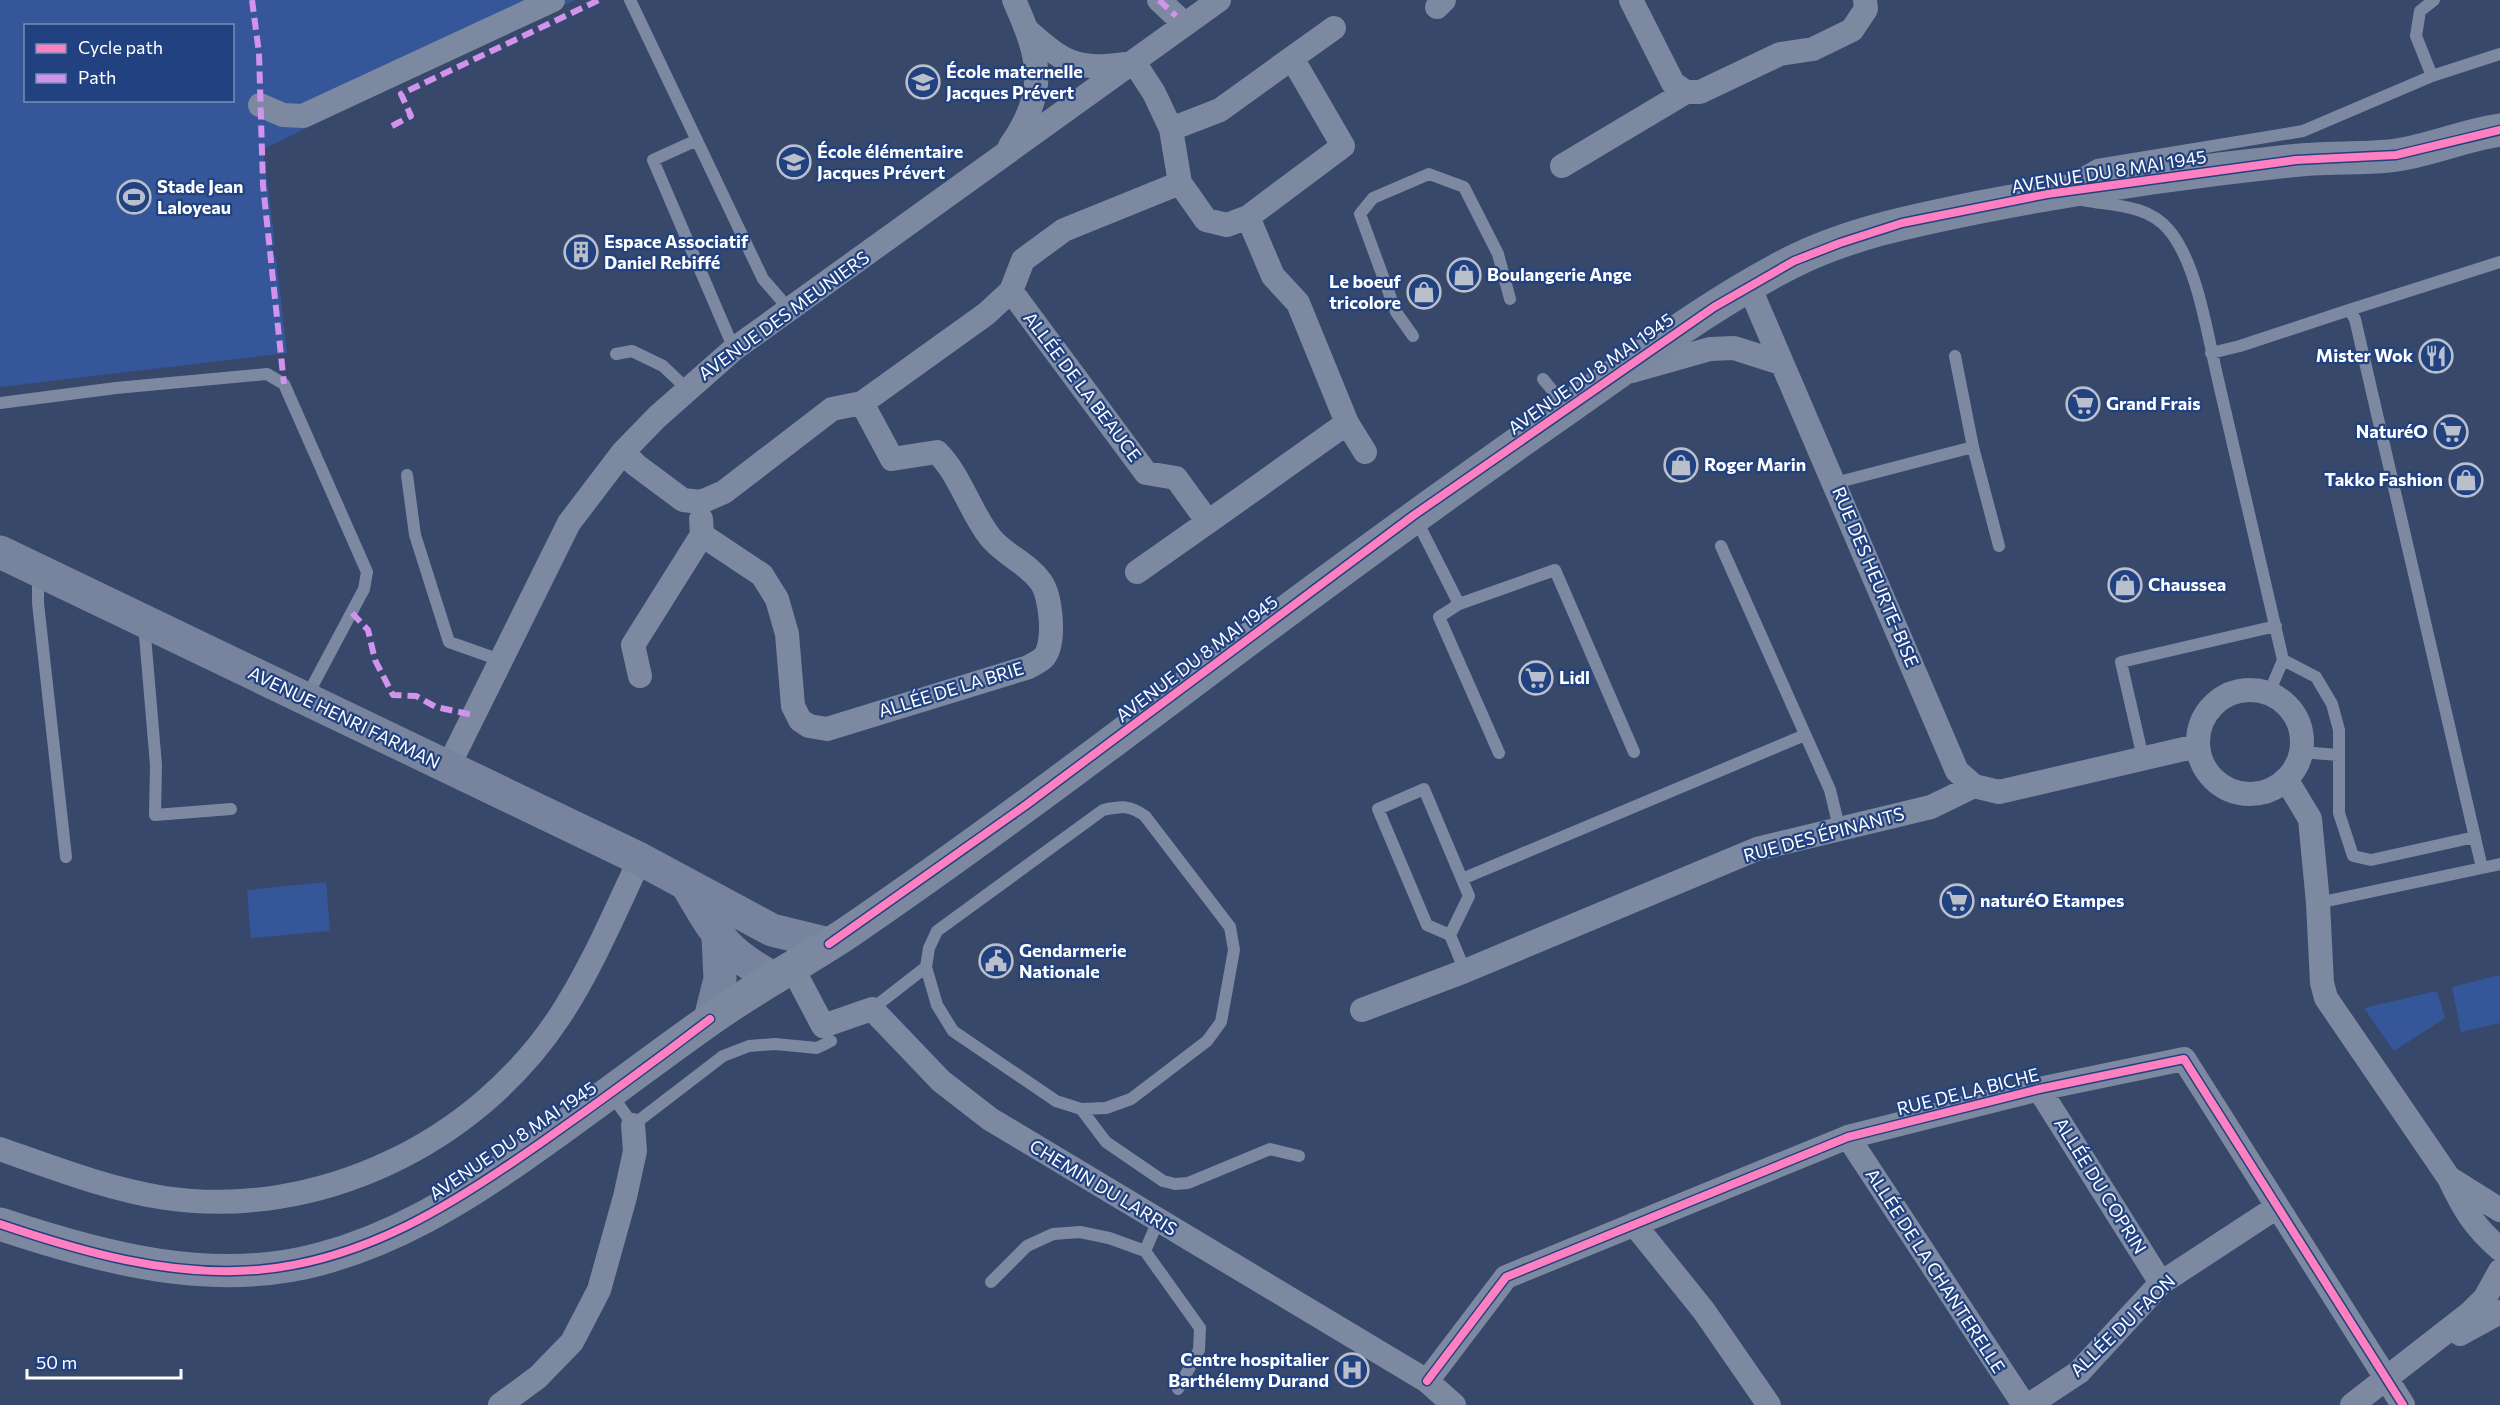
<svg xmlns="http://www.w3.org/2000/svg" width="2500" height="1405" font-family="Commissioner,sans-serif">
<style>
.green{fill:#355799;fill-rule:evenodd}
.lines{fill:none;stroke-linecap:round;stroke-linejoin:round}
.lane{stroke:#7d89a1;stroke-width:12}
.street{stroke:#7d89a1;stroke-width:24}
.secondary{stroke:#78849d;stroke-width:33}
.primary{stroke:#7b88a0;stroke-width:33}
.quiet{stroke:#d193ec;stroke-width:6;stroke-dasharray:12 6;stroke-linecap:butt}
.cycleway-casing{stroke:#214181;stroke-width:11}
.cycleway{stroke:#ff80c0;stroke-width:8}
.labels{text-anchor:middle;stroke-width:4.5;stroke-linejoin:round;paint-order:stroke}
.poi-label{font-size:18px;font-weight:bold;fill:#fff;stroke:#214181;text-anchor:start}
.street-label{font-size:18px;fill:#fff;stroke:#214181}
</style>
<rect width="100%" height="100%" fill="#37486b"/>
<path class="green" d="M 0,0 L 575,0 L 263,149 L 275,245 L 271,247 L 276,258 L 287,353 L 0,387 ZM 26,26 L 232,26 L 232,100 L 26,100 Z
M 326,882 L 330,931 L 251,938 L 247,890 Z
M 2500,975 L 2500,1023 L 2461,1032 L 2452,987 Z
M 2437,991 L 2445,1018 L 2394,1051 L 2364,1008 Z"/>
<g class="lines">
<path class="lane" d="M 630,0 L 763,279 L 790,310
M 2432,76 L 2416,36 L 2420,11 L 2434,0
M 697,140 L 653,160 L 734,349
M 2072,179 L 2097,165 L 2303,131 L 2432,76 L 2500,54
M 2083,200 C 2112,206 2147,204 2168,229 C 2198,263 2208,339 2219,384 C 2240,476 2262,568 2283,660 L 2269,693
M 2349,310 L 2500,262
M 1413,336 L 1396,312 L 1360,214 L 1373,198 L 1429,174 L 1464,187 L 1498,254 L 1510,299
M 2211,353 L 2240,346 L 2349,310 L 2355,319 L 2482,868 L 2318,903
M 616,354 L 632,351 L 663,366 L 687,389
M 1955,356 L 1973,447
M 1543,379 L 1566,407
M 0,403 L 116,388 L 267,374 L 284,384 L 367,572 L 364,589 L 306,698
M 407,475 L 415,535 L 449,642 L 500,660
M 1835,483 L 1973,447 L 1999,546
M 1416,519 L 1459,604 L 1555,570 L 1634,752
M 1721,546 L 1830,790 L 1839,827
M 38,574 L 38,603 L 66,857
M 1459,604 L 1439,617 L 1499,753
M 144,624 L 156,765 L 155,815 L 231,809
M 2283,660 L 2316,677 L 2332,704 L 2339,730 L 2339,813 L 2353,856 L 2371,860 L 2475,837
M 2301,752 L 2338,755
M 2143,758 L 2121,662 L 2276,626
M 2482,868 L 2500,864
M 1462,879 L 1805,735
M 1450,935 L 1469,896 L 1424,789 L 1378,809 L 1427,925 L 1450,935 L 1465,971
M 872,1009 L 926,967 L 929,948 L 937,931 L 1103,810 C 1121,806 1130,805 1145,816 L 1230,927 L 1234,950 L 1221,1022 L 1207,1041 L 1131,1099 L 1106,1108 L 1081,1109 L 1056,1101 L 953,1031 L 937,1005 L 926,967
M 611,1094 L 633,1125 L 723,1056 L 749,1046 L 775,1044 L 817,1048 L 831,1041
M 1081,1109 L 1106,1142 L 1163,1181 L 1175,1184 L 1188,1183 L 1270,1149 L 1299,1156
M 1145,1251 L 1158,1221
M 991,1282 L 1027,1246 L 1053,1234 L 1080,1232 L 1109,1238 L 1145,1251 L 1200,1328 L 1199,1350 L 1178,1389"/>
<path class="street" d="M 1159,0 L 1176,16
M 1631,0 L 1673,83 L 1686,92 L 1700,92 L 1780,54 L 1813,49 L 1852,30 L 1866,9 L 1865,0
M 1437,7 L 1444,0
M 1028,31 C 1066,65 1079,71 1131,63
M 1292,58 L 1334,28
M 260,105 L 283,115 L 303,116 L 553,0
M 1171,129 L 1220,110 L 1292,58 L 1343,146 L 1248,217
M 1010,146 C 1049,91 1040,58 1014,0
M 1562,166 L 1686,92
M 1749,286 L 1957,771 L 1974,786
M 1011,291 L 1146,473 L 1176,478 L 1208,522 L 1347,423 L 1298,303 L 1273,276 L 1248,217 L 1227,225 L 1206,220 L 1180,183
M 1632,371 L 1710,349 L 1734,348 L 1781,363
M 1347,423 L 1365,452
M 623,452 L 636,465 L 683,500 L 701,502 L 724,492 L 832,409 L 862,403 L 986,314 L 1011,291 L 1023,260 L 1064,230 L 1180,183 L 1171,129 L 1154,93 L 1134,62
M 702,535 L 762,575 L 777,599 L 787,634 L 793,706 L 800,720 L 809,726 L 827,729 L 1029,667 C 1033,664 1041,661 1044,657 C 1056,643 1051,596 1041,582 C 1028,563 1004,555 990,537 C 969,510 961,476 937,452 L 892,459 L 862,403
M 1137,572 L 1208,522
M 640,676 L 633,645 L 702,535 L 701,519
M2198 742a52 52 0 1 1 104 0a52 52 0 1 1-104 0Z
M 448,767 L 569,523 L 623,452 L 657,417 L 734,349 L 1219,0
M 2286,779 L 2310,819 L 2318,903 L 2322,983 L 2326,998 L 2449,1178 C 2463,1208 2474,1227 2500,1249
M 792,967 L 823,1026 L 872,1009 L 941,1081 L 990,1119 L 1427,1381 L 1454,1405
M 1362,1010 L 1465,971 L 1757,849 L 1931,807 L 1974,786 L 1999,792 L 2197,746
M 2039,1089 L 2161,1283
M 1848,1137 L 2024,1405
M 0,1149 C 54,1168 108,1189 165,1198 C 317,1220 476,1144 560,1016 C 592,967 615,912 640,859
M 2449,1178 L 2500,1210
M 1634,1224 L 1704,1311 L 1769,1405
M 2460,1334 L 2500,1312
M 1427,1381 L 1506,1277 L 1848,1137 L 2039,1089 L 2184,1059 L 2403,1405
M 500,1405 L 538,1377 L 572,1342 L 599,1290 L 625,1197 L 635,1151 L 633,1125
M 2029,1405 L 2079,1372 L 2161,1283 L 2277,1207
M 2352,1405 L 2470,1313 L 2485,1298 L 2500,1271"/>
<path class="secondary" d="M 0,552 L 640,859 L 772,930 L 829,944
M 687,885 C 715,932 723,952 774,978
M 710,1019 L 720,979 L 718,937"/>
<path class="primary" d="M 0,1224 C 102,1258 213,1288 320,1259 C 395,1239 459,1200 522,1156 C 588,1110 652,1060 718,1014 C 761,984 807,960 850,931 C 983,840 1112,742 1241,645 C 1351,563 1462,482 1575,403 C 1645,354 1714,302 1790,263 C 1849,233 1916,220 1980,207 C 2082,187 2186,172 2290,161 C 2323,157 2356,159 2389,156 C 2427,152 2463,135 2500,130"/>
<path class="quiet" d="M 252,0 L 259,53 L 263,185 L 284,384
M 1159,0 L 1176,16
M 392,126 L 411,116 L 401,94 L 599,0
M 352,613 L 368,630 L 375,660 L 393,695 L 416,696 L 436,707 L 473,715"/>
<g class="cycleway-casing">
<path id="cycleway" d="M 829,944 L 1026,805 L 1414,515 L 1714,307 L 1794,261 L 1840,243 L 1902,223 L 2047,194 L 2296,160 L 2396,155 L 2500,130
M 0,1224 C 82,1252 169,1277 257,1270 C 365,1261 455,1203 542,1142 C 599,1102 655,1061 710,1019
M 1427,1381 L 1506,1277 L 1848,1137 L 2039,1089 L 2184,1059 L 2403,1405"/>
</g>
<use href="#cycleway" class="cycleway"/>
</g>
<defs>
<g id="school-ring" transform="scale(1.725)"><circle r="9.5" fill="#214181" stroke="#b9bfcb" stroke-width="1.5"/><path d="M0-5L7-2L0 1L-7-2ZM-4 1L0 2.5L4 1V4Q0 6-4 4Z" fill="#b9bfcb"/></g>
<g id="stadium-ring" transform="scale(1.725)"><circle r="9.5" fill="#214181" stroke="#b9bfcb" stroke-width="1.5"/><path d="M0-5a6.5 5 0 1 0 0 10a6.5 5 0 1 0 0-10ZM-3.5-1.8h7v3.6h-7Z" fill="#b9bfcb"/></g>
<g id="building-ring" transform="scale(1.725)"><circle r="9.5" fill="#214181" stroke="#b9bfcb" stroke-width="1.5"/><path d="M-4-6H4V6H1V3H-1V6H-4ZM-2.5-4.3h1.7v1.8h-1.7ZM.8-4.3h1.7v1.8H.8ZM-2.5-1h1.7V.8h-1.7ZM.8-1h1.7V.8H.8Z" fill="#b9bfcb"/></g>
<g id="shop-ring" transform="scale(1.725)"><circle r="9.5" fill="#214181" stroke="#b9bfcb" stroke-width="1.5"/><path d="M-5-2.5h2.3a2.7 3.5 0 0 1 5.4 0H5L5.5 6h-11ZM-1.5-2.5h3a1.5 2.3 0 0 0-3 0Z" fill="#b9bfcb"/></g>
<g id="restaurant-ring" transform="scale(1.725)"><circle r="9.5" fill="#214181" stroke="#b9bfcb" stroke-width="1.5"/><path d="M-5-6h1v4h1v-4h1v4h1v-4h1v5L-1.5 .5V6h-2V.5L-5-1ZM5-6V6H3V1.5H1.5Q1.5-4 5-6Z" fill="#b9bfcb"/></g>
<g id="supermarket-ring" transform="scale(1.725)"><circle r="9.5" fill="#214181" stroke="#b9bfcb" stroke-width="1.5"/><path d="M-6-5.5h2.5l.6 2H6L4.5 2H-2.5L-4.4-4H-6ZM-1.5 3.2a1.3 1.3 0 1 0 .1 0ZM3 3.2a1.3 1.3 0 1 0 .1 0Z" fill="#b9bfcb"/></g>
<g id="civic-ring" transform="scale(1.725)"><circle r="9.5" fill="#214181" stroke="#b9bfcb" stroke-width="1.5"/><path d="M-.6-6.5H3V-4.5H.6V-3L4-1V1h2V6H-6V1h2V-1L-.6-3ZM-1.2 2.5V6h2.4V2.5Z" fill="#b9bfcb"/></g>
<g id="hospital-ring" transform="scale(1.725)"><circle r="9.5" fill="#214181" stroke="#b9bfcb" stroke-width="1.5"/><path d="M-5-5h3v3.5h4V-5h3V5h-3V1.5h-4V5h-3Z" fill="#b9bfcb"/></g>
</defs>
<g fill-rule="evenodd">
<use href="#school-ring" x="923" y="82"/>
<use href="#school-ring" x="794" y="162"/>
<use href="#stadium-ring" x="134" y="197"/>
<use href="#building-ring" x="581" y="252"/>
<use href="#shop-ring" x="1464" y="275"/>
<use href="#shop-ring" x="1424" y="292"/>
<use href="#restaurant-ring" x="2436" y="356"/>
<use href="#supermarket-ring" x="2083" y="404"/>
<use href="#supermarket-ring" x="2451" y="432"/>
<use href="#shop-ring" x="1681" y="465"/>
<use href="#shop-ring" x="2466" y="480"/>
<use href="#shop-ring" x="2125" y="585"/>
<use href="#supermarket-ring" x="1536" y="678"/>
<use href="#supermarket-ring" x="1957" y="901"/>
<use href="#civic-ring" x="996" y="961"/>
<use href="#hospital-ring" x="1352" y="1370"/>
</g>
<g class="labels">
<g class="poi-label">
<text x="946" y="78">École maternelle<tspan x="946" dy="21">Jacques Prévert</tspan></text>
<text x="817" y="158">École élémentaire<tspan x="817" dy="21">Jacques Prévert</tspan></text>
<text x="157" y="193">Stade Jean<tspan x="157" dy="21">Laloyeau</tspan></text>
<text x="604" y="248">Espace Associatif<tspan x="604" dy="21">Daniel Rebiffé</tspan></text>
<text x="1487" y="281">Boulangerie Ange</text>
<text x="1401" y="288" text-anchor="end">Le boeuf<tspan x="1401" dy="21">tricolore</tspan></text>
<text x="2413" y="362" text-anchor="end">Mister Wok</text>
<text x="2106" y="410">Grand Frais</text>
<text x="2428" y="438" text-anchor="end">NaturéO</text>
<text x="1704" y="471">Roger Marin</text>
<text x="2443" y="486" text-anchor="end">Takko Fashion</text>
<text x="2148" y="591">Chaussea</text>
<text x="1559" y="684">Lidl</text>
<text x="1980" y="907">naturéO Etampes</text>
<text x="1019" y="957">Gendarmerie<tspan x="1019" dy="21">Nationale</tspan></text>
<text x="1329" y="1366" text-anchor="end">Centre hospitalier<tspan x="1329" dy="21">Barthélemy Durand</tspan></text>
</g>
<g class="street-label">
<text transform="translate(2109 172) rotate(-9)" y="6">AVENUE DU 8 MAI 1945</text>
<text transform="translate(784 316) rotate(-36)" y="6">AVENUE DES MEUNIERS</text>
<text transform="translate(1591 374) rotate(-35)" y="6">AVENUE DU 8 MAI 1945</text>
<text transform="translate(1082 387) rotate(53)" y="6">ALLÉE DE LA BEAUCE</text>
<text transform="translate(1875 577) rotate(67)" y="6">RUE DES HEURTE-BISE</text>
<text transform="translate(1197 659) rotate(-37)" y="6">AVENUE DU 8 MAI 1945</text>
<text transform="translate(951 690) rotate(-17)" y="6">ALLÉE DE LA BRIE</text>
<text transform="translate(344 718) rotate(26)" y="6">AVENUE HENRI FARMAN</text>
<text transform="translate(1824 835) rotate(-15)" y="6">RUE DES ÉPINANTS</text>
<text transform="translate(1968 1092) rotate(-14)" y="6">RUE DE LA BICHE</text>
<text transform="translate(513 1141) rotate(-34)" y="6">AVENUE DU 8 MAI 1945</text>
<text transform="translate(2100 1186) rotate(58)" y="6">ALLÉE DU COPRIN</text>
<text transform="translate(1103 1188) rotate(31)" y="6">CHEMIN DU LARRIS</text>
<text transform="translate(1935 1271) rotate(57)" y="6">ALLÉE DE LA CHANTERELLE</text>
<text transform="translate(2123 1326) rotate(-44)" y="6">ALLÉE DU FAON</text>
</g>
</g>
<rect x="24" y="24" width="210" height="78" fill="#214181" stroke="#7a8db3" stroke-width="1.5"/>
<rect x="36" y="44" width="30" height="9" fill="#ff80c0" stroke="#7a8db3" stroke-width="1.5"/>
<text x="78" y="54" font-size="18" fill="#ffffff">Cycle path</text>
<rect x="36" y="74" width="30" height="9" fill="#d193ec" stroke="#7a8db3" stroke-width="1.5"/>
<text x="78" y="84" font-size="18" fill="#ffffff">Path</text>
<path d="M27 1369v9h154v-9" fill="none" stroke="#ffffff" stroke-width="3"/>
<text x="36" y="1369" font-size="18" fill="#ffffff" stroke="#214181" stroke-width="4.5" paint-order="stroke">50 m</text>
</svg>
